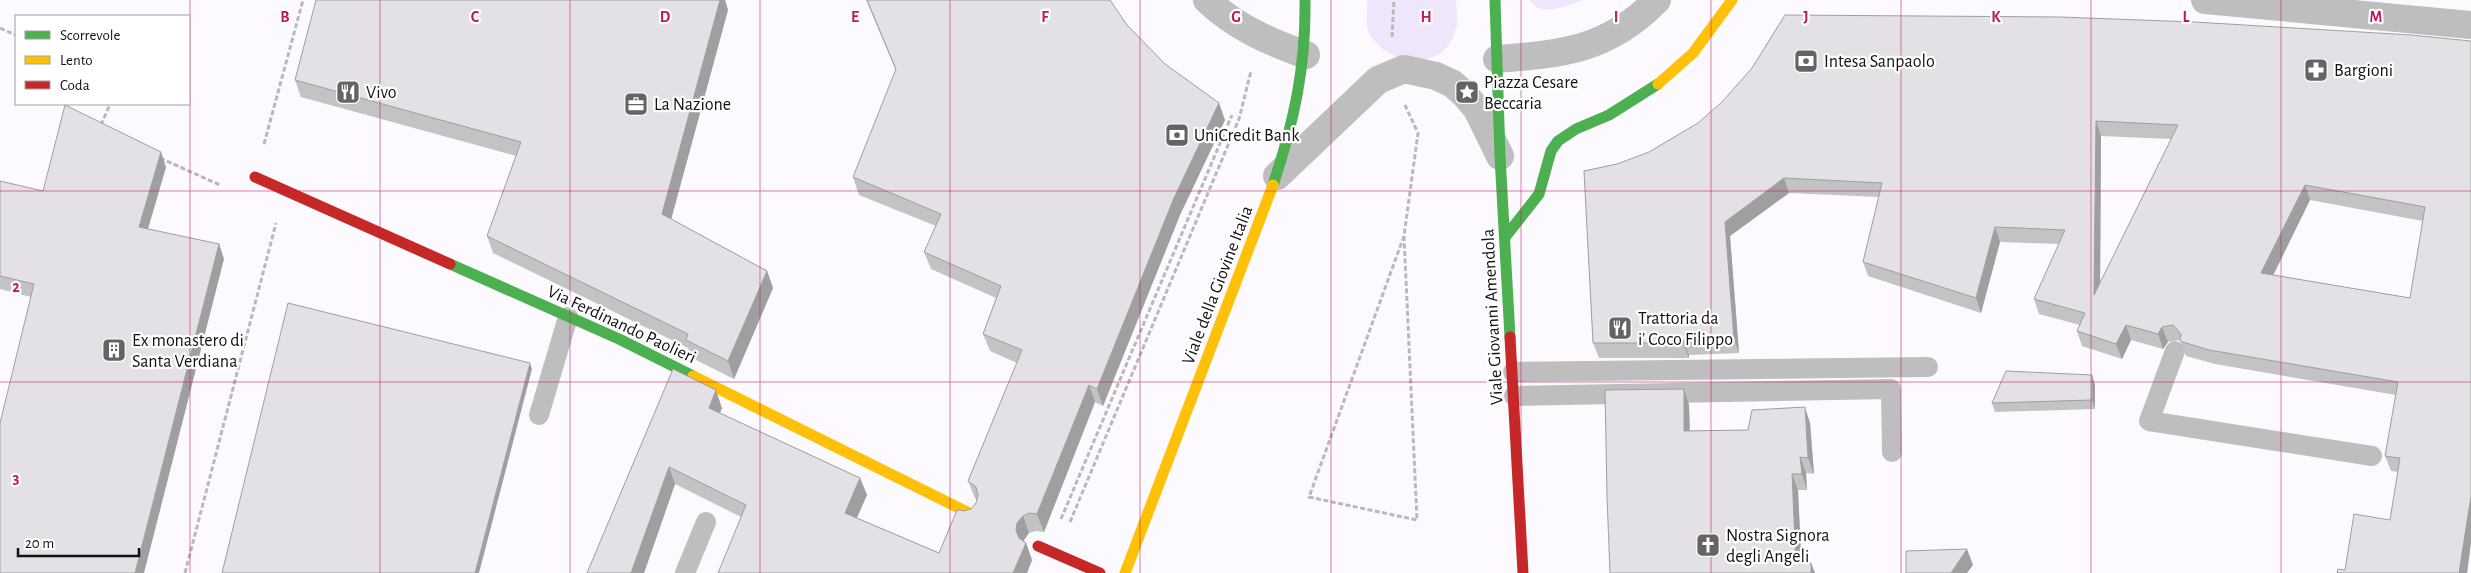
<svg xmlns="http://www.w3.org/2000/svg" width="2471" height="573" font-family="'Alegreya Sans',sans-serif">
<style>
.green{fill:#efe6fc}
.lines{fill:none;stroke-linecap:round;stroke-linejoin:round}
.path{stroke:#b9b8ba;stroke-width:3;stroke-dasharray:5 2.5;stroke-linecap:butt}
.lane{stroke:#bebebf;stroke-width:20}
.street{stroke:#bebebf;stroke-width:28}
.fast{stroke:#4caf50;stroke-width:11}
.slow{stroke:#ffc107;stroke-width:11}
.jam{stroke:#c62828;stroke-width:11}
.wall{fill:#c3c2c5;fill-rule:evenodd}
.shaded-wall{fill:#9f9ea0}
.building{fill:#e3e1e5;stroke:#9f9ea0;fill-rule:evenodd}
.grid{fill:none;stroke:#c2185b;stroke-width:1;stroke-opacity:0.55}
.labels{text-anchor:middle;stroke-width:4.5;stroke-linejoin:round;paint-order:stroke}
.poi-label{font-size:18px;fill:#131114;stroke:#fff;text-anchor:start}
.street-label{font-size:18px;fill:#131114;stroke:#fff}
.grid-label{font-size:16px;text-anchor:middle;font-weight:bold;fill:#c2185b;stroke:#fff;stroke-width:4.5;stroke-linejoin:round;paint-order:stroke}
</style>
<rect width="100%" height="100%" fill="#fcfafe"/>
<path class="green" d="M 1367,0 L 1456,0 C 1456,7 1458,16 1457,23 C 1453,60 1414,70 1386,51 C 1380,47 1371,39 1368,31 C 1365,23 1368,9 1367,0 Z
M 1530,0 L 1583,0 C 1568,5 1542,19 1530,0 Z"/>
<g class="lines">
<path class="path" d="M 0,28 L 16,35
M 1392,37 L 1394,0
M 101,125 L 110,104
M 264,144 L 303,0
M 160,158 L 220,185
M 1404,236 L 1309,497 L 1417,520 L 1404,236 L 1418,133 L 1405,105
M 1061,519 L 1232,115
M 1070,522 L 1239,119 L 1251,71
M 185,573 L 276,223"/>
<path class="lane" d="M 2175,351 L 2149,421 L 2372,456
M 1513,372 L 1928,367
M 1514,396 L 1891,389 L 1892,452
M 539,415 L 568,317
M 685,573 L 706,522"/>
<path class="street" d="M 1207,0 C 1235,27 1270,42 1306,55
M 2205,0 L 2471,25
M 1497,59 C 1563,54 1608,50 1657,0
M 1277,176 L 1378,80 L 1404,69 L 1436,76 L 1453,84 L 1466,96 L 1477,109 L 1500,156"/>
<path class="fast" d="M 1495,0 L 1500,156 L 1510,337
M 1273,185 C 1294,122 1306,67 1305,0
M 1506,236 L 1539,194 L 1551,151 L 1558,141 L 1576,129 L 1609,115 L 1658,84
M 450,264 L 619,339 L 693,376"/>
<path class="slow" d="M 1658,84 L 1693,53 L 1732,0
M 693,376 L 969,513
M 1125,573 L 1273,185"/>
<path class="jam" d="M 255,177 L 450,264
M 1510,337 L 1523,573
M 1038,546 L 1100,573"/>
</g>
<path class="wall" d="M 316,0 L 725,0 L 728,10 L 671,219 L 767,271 L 773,288 L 734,379 L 692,358 L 688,348 L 493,253 L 487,236 L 516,156 L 301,97 L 295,80 Z
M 866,0 L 1110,0 L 1127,25 L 1165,64 L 1225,120 L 1180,215 L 1103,406 L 1095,402 L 1044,532 L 1036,531 L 1029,533 L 1024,540 L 1023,541 L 1026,543 L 1032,560 L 1027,573 L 741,517 L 675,484 L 644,573 L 587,573 L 673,369 L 722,408 L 720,413 L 860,478 L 867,495 L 857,518 L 939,553 L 964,511 L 971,509 L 976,503 L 977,500 L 975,498 L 968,481 L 1017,363 L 990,351 L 983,334 L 996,298 L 931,269 L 924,252 L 936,226 L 859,195 L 853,177 L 896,71 Z
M 2411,35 L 2471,542 L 2467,573 L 2345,570 L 2390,520 L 2398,472 L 2391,471 L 2385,456 L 2396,395 L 2215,364 L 2186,356 L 2181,342 L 2179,340 L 2168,342 L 2163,349 L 2131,340 L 2122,359 L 2082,346 L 2077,331 L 2080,325 L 2039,314 L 2034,299 L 2059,244 L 2000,242 L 1981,313 L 1868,276 L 1863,262 L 1879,197 L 1789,193 L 1730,236 L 1739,353 L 1689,355 L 1689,358 L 1599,358 L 1593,343 L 1584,171 ZM 2101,136 L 2171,139 L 2100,283 ZM 2310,200 L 2423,221 L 2410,298 L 2273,275 Z
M 166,167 L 148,229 L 219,244 L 224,259 L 31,297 L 0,289 L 0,181 L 43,191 Z
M 2092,375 L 2095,385 L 2095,409 L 1995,412 L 1992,403 Z
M 1684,389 L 1689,405 L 1690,431 L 1748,430 L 1810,423 L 1814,474 L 1806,473 L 1807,490 L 1798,490 L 1801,563 L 1811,563 L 1815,573 L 1610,573 Z"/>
<path class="shaded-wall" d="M 720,0 L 725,0 L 728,10 L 668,231 L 662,214 Z
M 1219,103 L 1225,120 L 1180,215 L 1103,406 L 1097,389 L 1174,198 Z
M 2096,121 L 2101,136 L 2100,309 L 2094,295 Z
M 161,152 L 166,167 L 144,242 L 139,227 Z
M 1784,178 L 1789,193 L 1730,236 L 1739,353 L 1734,339 L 1725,222 Z
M 2305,185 L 2310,200 L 2267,288 L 2261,273 Z
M 1995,227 L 2000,242 L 1981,313 L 1976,298 Z
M 219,244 L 224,259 L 144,573 L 135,573 Z
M 767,271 L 773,288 L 734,379 L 728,361 Z
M 2126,325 L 2131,340 L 2122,359 L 2116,344 Z
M 2162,327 L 2168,342 L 2163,349 L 2158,334 Z
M 1683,340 L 1689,355 L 1689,358 L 1683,343 Z
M 530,363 L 532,369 L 479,573 L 475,573 Z
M 2092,375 L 2095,385 L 2095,409 L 2092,400 Z
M 1089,385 L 1095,402 L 1044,532 L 1037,514 Z
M 1684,389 L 1689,405 L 1690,447 L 1684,431 Z
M 716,390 L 722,408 L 715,425 L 709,408 Z
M 1805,407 L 1810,423 L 1814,474 L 1808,458 Z
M 1800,457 L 1806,473 L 1807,490 L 1802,474 Z
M 669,467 L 675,484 L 644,573 L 631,573 Z
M 1792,474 L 1798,490 L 1802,573 L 1796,563 Z
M 860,478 L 867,495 L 851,530 L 845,513 Z
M 2471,496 L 2471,542 L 2467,573 L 2459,573 Z
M 1023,516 L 1029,533 L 1024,540 L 1023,548 L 1016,531 L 1017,523 Z
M 1026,543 L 1032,560 L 1027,573 L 1013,573 Z
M 1967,549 L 1973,565 L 1967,573 L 1951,573 Z
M 1811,563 L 1815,573 L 1811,573 Z"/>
<path class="building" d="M 316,0 L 720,0 L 662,214 L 767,271 L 728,361 L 686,340 L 688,334 L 487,236 L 521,142 L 295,80 Z
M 867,0 L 1110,0 L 1127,25 L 1165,64 L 1219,103 L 1174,198 L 1097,389 L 1089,385 L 1037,514 L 1029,513 L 1023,516 L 1017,523 L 1016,531 L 1019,538 L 1026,543 L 1013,573 L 718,573 L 746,505 L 669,467 L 631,573 L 587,573 L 673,369 L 716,390 L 709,408 L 860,478 L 845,513 L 939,553 L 957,510 L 964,511 L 971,509 L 976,503 L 978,495 L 976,487 L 968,481 L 1022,350 L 983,334 L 1001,286 L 924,252 L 941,214 L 853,177 L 896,69 Z
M 1785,15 L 2060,17 L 2194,22 L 2411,35 L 2471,41 L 2471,496 L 2459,573 L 2337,573 L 2338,569 L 2345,570 L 2354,514 L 2390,520 L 2400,458 L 2385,456 L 2398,382 L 2209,350 L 2180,341 L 2181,334 L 2173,325 L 2162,327 L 2158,334 L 2126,325 L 2116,344 L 2077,331 L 2085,313 L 2034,299 L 2065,230 L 1995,227 L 1976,298 L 1863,262 L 1882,183 L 1784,178 L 1725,222 L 1734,339 L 1683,340 L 1683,343 L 1593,343 L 1584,171 L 1617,164 L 1649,152 L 1698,123 L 1722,102 L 1752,68 ZM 2096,121 L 2178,125 L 2094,295 ZM 2305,185 L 2425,207 L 2410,298 L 2261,273 Z
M 65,105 L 161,152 L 139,227 L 219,244 L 135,573 L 0,573 L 0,423 L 34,284 L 0,276 L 0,181 L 43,191 Z
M 288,303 L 530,363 L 475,573 L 222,573 Z
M 2006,371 L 2092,375 L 2092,400 L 1992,403 Z
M 1684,389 L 1684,431 L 1748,430 L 1752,410 L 1805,407 L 1808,458 L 1800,457 L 1802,474 L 1792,474 L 1796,563 L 1811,563 L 1811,573 L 1610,573 L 1607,496 L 1605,390 Z
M 1967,549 L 1951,573 L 1906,573 L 1906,551 Z"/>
<path class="grid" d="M 190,0 L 190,573M 380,0 L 380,573M 570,0 L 570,573M 760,0 L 760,573M 950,0 L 950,573M 1140,0 L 1140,573M 1331,0 L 1331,573M 1521,0 L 1521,573M 1711,0 L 1711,573M 1901,0 L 1901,573M 2091,0 L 2091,573M 2281,0 L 2281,573M 0,191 L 2471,191M 0,382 L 2471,382"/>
<defs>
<g id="bank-square" transform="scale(1.25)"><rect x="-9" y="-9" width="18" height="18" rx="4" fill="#656366" stroke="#fff"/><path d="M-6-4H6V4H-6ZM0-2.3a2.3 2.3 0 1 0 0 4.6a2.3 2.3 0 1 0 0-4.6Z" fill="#fff"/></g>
<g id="pharmacy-square" transform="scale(1.25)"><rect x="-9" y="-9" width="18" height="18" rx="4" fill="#656366" stroke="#fff"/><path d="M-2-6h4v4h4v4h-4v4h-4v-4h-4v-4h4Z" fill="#fff"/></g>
<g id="restaurant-square" transform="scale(1.25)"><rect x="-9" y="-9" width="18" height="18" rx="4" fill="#656366" stroke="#fff"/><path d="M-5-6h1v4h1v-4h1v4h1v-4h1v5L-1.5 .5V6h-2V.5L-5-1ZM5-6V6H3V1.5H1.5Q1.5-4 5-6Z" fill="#fff"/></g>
<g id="sight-square" transform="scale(1.25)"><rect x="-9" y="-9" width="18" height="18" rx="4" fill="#656366" stroke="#fff"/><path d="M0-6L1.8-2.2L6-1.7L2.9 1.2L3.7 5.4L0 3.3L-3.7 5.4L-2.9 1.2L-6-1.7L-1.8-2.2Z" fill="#fff"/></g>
<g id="office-square" transform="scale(1.25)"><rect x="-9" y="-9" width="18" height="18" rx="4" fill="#656366" stroke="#fff"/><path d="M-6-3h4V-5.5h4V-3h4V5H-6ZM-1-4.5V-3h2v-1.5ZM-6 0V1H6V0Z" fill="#fff"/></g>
<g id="building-square" transform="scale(1.25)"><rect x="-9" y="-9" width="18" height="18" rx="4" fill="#656366" stroke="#fff"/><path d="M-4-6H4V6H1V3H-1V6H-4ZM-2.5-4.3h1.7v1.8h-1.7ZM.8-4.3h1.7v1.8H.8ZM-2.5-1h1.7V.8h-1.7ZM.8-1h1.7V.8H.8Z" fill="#fff"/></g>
<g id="church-square" transform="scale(1.25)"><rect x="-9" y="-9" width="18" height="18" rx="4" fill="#656366" stroke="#fff"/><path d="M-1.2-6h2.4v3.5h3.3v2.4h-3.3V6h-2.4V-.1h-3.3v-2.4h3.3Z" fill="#fff"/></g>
</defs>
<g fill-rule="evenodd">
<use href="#bank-square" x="1806" y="61"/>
<use href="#pharmacy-square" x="2316" y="70"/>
<use href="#restaurant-square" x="348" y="92"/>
<use href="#sight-square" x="1467" y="92"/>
<use href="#office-square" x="636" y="104"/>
<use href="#bank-square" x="1177" y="135"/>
<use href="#restaurant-square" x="1620" y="328"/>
<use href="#building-square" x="114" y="350"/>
<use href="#church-square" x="1708" y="545"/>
</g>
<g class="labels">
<g class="poi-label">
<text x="1824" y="67">Intesa Sanpaolo</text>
<text x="2334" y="76">Bargioni</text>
<text x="1484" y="88">Piazza Cesare<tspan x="1484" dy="21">Beccaria</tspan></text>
<text x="366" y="98">Vivo</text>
<text x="654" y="110">La Nazione</text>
<text x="1194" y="141">UniCredit Bank</text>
<text x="1638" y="324">Trattoria da<tspan x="1638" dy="21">i' Coco Filippo</tspan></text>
<text x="132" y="346">Ex monastero di<tspan x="132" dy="21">Santa Verdiana</tspan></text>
<text x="1726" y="541">Nostra Signora<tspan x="1726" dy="21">degli Angeli</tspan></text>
</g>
<g class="street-label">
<text transform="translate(1217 285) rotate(-69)" y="6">Viale della Giovine Italia</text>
<text transform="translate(1492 317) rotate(-93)" y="6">Viale Giovanni Amendola</text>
<text transform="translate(622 324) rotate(25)" y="6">Via Ferdinando Paolieri</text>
</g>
</g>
<g class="grid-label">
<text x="285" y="22">B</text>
<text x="475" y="22">C</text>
<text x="665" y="22">D</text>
<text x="855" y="22">E</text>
<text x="1045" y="22">F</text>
<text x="1236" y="22">G</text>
<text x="1426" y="22">H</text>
<text x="1616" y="22">I</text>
<text x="1806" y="22">J</text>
<text x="1996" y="22">K</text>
<text x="2186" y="22">L</text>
<text x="2376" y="22">M</text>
<text x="16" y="292">2</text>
<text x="16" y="483">3</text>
</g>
<rect x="15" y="15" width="175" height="90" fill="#ffffff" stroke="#a1a0a1"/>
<rect x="25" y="31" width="25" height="8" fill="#4caf50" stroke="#a1a0a1"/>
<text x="60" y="40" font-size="15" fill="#131114">Scorrevole</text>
<rect x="25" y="56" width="25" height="8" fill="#ffc107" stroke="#a1a0a1"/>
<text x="60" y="65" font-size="15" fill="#131114">Lento</text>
<rect x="25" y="81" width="25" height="8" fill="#c62828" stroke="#a1a0a1"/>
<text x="60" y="90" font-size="15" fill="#131114">Coda</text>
<path d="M18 548v8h121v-8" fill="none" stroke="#131114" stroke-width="2.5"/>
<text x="25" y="548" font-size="15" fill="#131114" stroke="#ffffff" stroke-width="4" paint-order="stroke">20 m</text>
</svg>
